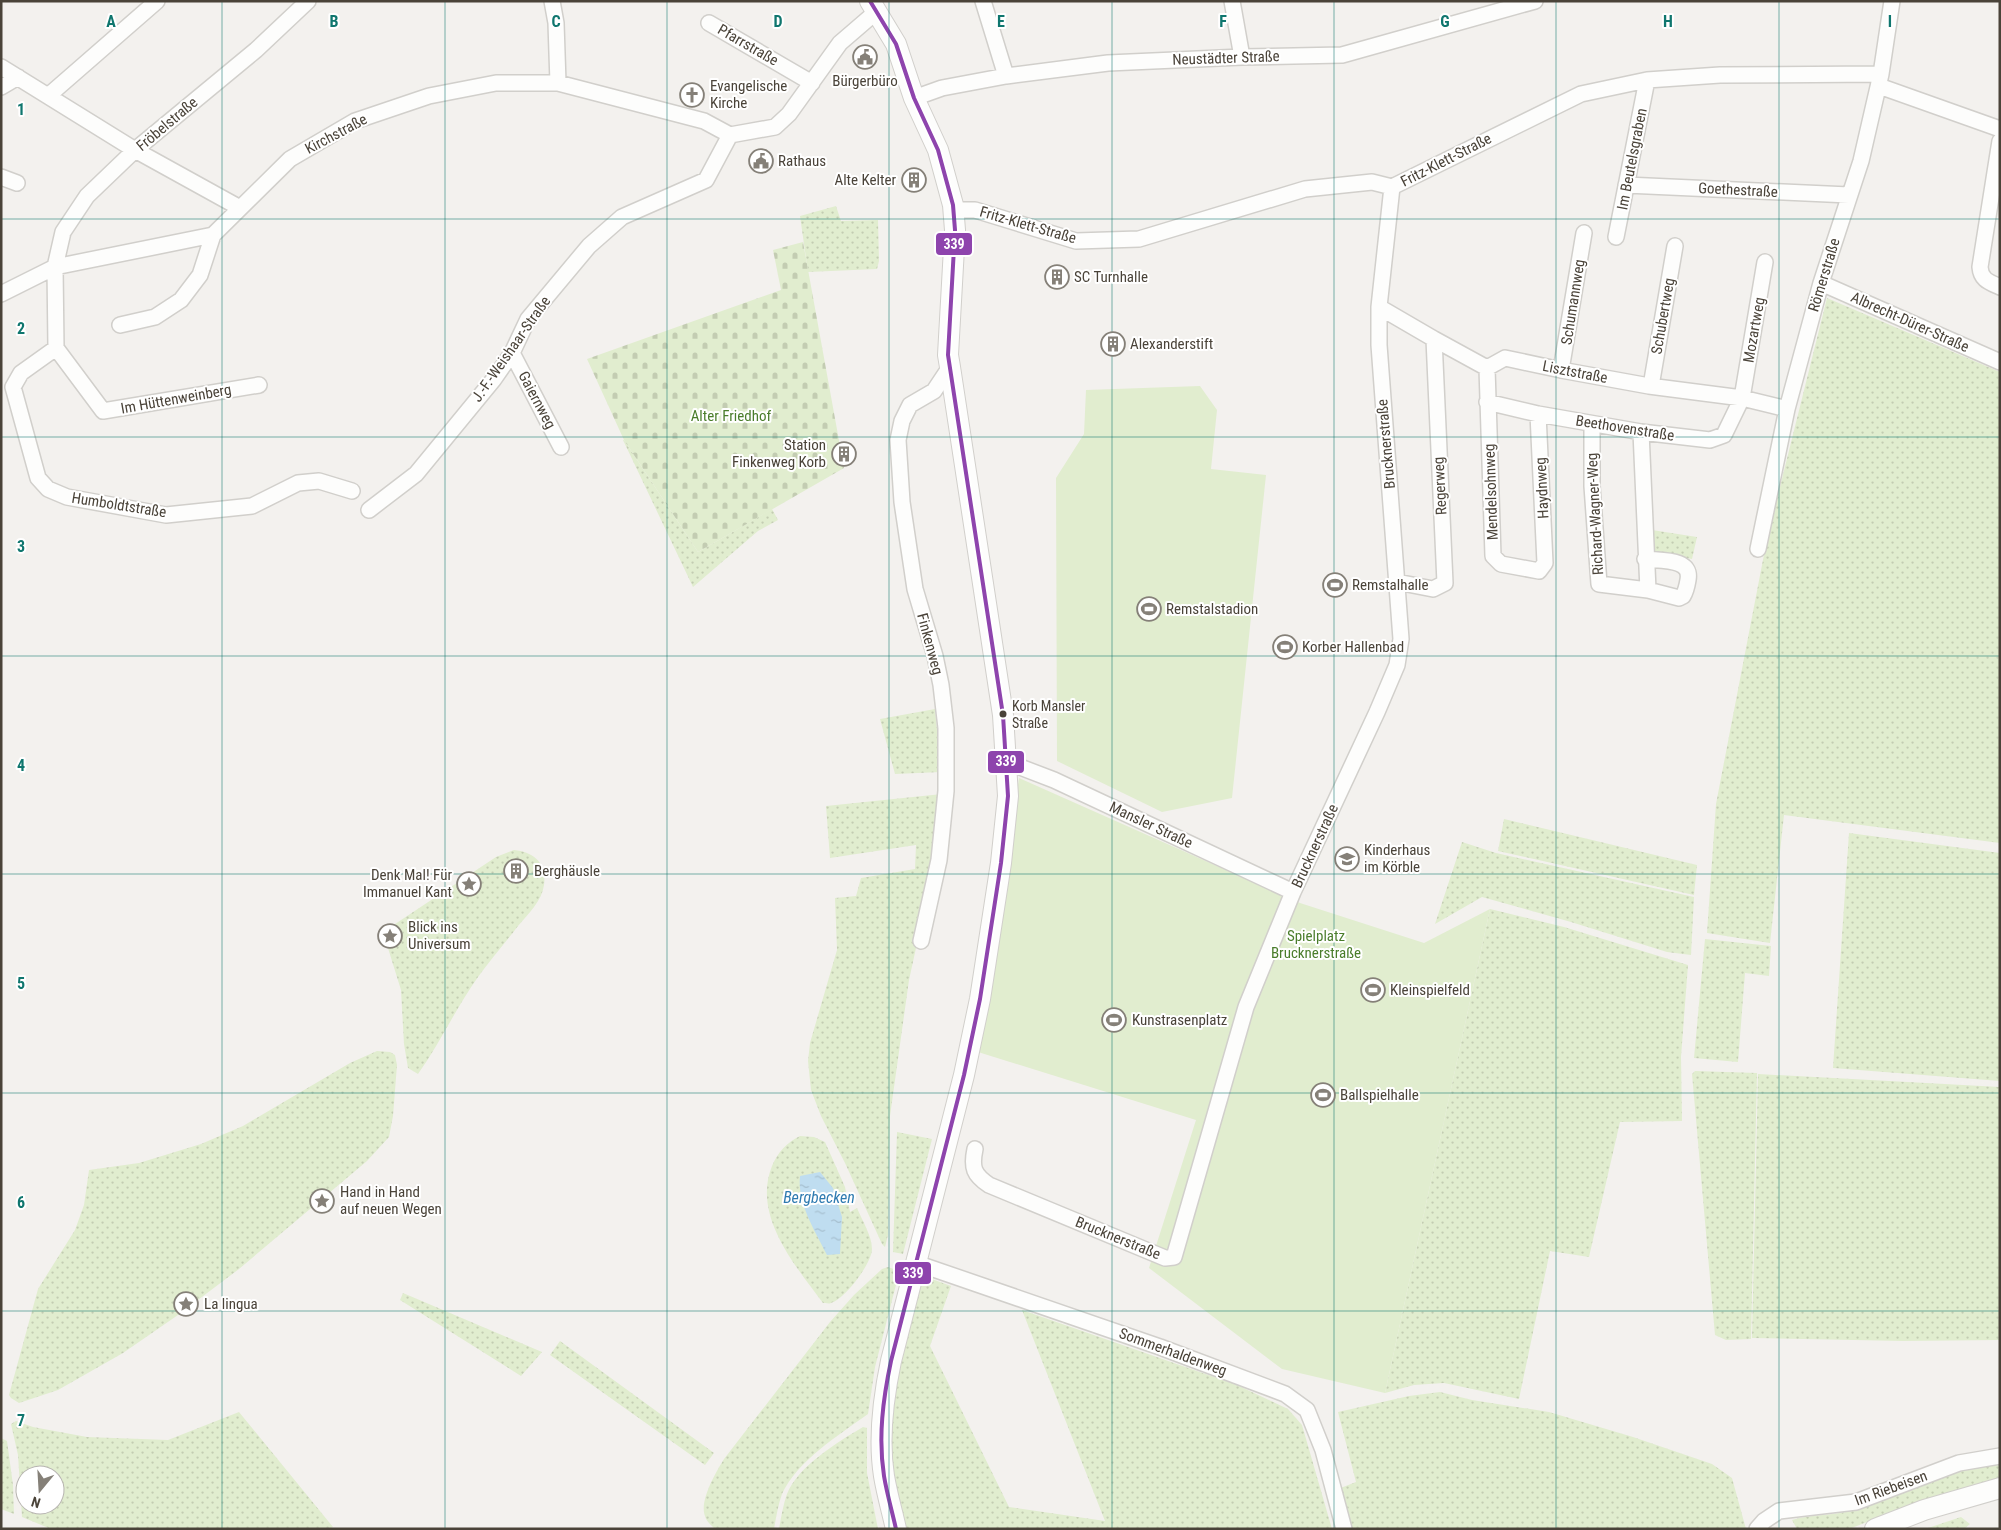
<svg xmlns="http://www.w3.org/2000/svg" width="2001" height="1530" font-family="'Roboto Condensed',sans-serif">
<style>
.green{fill:url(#green-dots);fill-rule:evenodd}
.cemetery{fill:url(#cemetery-stones)}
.pitch{fill:#e1edcf}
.water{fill:url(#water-ripples)}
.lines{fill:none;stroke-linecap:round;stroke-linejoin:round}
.minor-casing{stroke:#d1cfcb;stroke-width:18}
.tertiary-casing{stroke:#d1cfcb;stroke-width:22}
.minor{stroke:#fdfdfc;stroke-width:15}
.tertiary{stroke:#fdfdfc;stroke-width:20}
.bus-1-casing{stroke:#fff;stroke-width:8}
.bus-1{stroke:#8e44ad;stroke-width:4}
.grid{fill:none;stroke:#0f766e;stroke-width:1;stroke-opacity:0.55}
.bus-dot{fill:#4a4339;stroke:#fff;stroke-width:2}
.labels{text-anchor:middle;stroke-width:4;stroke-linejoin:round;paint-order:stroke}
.bus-label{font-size:14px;fill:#4a4339;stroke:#fff;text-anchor:start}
.street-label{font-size:15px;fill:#4a4339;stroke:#fff}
.poi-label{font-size:15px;fill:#4a4339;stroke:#fff;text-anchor:start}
.park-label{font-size:15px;fill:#4a7d2b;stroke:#fff}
.water-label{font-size:16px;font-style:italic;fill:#2e7ab0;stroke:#fff}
.grid-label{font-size:16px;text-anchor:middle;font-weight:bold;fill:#0f766e;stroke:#fff;stroke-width:4;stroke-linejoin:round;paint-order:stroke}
.line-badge{stroke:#fff;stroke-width:2}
.badge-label{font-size:14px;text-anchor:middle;font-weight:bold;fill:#fff}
</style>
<defs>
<pattern id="green-dots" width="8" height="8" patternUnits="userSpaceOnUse" patternTransform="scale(1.25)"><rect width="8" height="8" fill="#e1edcf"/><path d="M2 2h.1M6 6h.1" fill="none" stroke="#c3ccb2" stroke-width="1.8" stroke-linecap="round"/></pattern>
<pattern id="cemetery-stones" width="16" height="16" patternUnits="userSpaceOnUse" patternTransform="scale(1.25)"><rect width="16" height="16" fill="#e1edcf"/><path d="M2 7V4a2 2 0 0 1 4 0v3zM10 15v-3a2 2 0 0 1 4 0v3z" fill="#c3ccb2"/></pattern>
<pattern id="water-ripples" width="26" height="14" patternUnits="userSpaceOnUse" patternTransform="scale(1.25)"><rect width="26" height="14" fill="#bfddf0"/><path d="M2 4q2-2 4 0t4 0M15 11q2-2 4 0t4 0" fill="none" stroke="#a6bfcf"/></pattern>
</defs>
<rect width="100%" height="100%" fill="#f3f1ee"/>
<path class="green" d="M 836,206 L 841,221 L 878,220 L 879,261 L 877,269 L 808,272 L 800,216 Z
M 1827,298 L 2000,372 L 2000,843 L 1784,815 L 1770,943 L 1707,933 L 1716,804 L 1767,539 Z
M 623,440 L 624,440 L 698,552 L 772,509 L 778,520 L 758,531 L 693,587 Z
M 1652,530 L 1697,537 L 1692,559 L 1653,552 Z
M 935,709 L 941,772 L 895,774 L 880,719 Z
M 942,794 L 935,861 L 909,980 L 890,1116 L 888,1235 L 885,1247 L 882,1244 L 845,1163 L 821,1116 L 811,1090 L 808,1061 L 810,1043 L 837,950 L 835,898 L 856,896 L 861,878 L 915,869 L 916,845 L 830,858 L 826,806 Z
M 1504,819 L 1697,865 L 1694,895 L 1498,851 Z
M 1849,833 L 2000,853 L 2000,1081 L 1833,1068 Z
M 1462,842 L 1496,853 L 1694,897 L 1691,955 L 1667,952 L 1571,922 L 1482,897 L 1435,924 Z
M 514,850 C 534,852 547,863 544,885 C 542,901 528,914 518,926 C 505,943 491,959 478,977 C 456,1008 440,1043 418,1074 L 408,1068 L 404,1044 L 401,990 L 383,932 L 496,857 Z
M 1490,909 L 1564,927 L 1688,965 L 1681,1057 L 1682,1121 L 1620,1122 L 1589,1257 L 1550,1251 L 1519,1399 L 1444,1383 L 1414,1385 L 1385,1393 Z
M 1705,939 L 1771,946 L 1769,976 L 1745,973 L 1738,1062 L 1694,1058 Z
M 377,1051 L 390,1052 L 395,1055 L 397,1065 L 393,1116 L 389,1137 L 367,1161 L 239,1269 L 178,1315 L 123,1353 L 58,1390 L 19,1403 L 11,1398 L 9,1395 L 38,1289 L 75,1230 L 84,1205 L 89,1170 L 139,1163 L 201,1144 L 243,1126 L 350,1063 Z
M 1695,1071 L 1757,1073 L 1751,1339 L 1726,1340 L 1715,1335 L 1692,1074 Z
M 1758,1074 L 2000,1087 L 2000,1340 L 1903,1341 L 1752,1338 Z
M 897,1132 L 932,1139 L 903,1254 L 893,1252 Z
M 800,1136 L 814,1137 L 825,1142 L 845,1187 L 850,1212 L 857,1208 C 862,1220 872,1236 872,1249 C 872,1263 845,1299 831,1303 C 830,1304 824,1303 823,1303 C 795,1265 752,1216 772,1166 C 778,1152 786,1143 800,1136 Z
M 888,1267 L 899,1271 L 899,1273 L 875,1367 L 868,1414 C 839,1435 797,1461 782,1494 C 778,1505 776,1518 774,1529 L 715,1529 C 711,1525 706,1521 705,1516 C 699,1501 716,1472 724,1459 L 830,1322 L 854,1295 L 882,1269 Z
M 924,1278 L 929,1278 L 951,1286 L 930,1346 L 1009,1507 L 1105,1521 L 1022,1310 L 1237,1385 L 1288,1409 L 1302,1425 L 1332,1529 L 903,1529 L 893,1490 L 889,1401 L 919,1282 Z
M 403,1293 L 542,1352 L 521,1376 L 400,1300 Z
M 560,1341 L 714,1453 L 705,1465 L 550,1355 Z
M 1440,1392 L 1472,1400 L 1549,1412 L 1633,1437 L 1712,1464 L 1732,1478 L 1746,1529 L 1349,1529 L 1338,1489 L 1356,1482 L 1338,1412 L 1409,1396 Z
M 239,1412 L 333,1527 L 329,1529 L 51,1529 L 22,1517 L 18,1455 L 11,1424 L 16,1421 L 33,1427 L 87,1437 L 168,1440 ZM 25,1475 L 55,1475 L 55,1505 L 25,1505 Z
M 863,1427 L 867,1428 L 867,1473 L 878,1529 L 779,1529 C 781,1518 783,1505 787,1494 C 798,1466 838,1442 863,1427 Z
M 1,1438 L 7,1441 L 13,1485 L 14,1514 L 1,1509 Z
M 2000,1464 L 2000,1480 L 1906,1507 L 1849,1529 L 1797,1529 L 1792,1520 C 1812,1514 1833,1516 1853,1510 C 1901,1494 1948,1469 2000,1464 Z
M 1961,1517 L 1970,1524 L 1964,1529 L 1925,1529 Z"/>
<path class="cemetery" d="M 803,242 L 844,468 L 698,552 L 624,440 L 587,359 L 781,290 L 773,250 Z"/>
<path class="pitch" d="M 1200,386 L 1217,410 L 1211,469 L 1266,475 L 1232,798 L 1162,812 L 1057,761 L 1056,478 L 1084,434 L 1086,390 Z
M 1019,778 L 1300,903 L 1424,943 L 1490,909 L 1385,1393 L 1282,1369 L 1149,1268 L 1196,1120 L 978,1052 Z"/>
<path class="water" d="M 820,1172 L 833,1188 L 842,1217 L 840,1254 L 827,1255 C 815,1231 797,1203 800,1176 Z"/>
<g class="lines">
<g class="minor-casing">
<path id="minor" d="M 552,1 L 556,23 L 558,83
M 983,1 L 1006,76
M 1232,1 L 1242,57
M 709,23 L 812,83
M 1,67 L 135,150 L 240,208
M 1879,86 L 2000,129
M 1,87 L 18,77
M 48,96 L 157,1
M 914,98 L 942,88 L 1006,76 L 1108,63 L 1242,57 L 1342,55 L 1535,1
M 730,135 L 775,127 L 789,114 L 840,43 L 876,12
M 2000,141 L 1980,267 C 1981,280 1989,282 2000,287
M 1,177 L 17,183
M 1626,185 L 1849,195
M 954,210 L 975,210 L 1076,241 L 1139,239 L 1305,189 L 1372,182 L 1392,187 L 1581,94 L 1647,80 L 1720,75 L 1881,74
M 1616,237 L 1647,80
M 1821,283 L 2000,362
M 1,294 L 55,267 L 213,235 L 290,159 L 355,121 L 429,96 L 496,83 L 558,83 L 704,121 L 730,135
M 1379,307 L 1434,339 L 1487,368
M 120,325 L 155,317 L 181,300 L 200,275 L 213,235
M 56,348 L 21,373 L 13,387 L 38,478 L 48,489 L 67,497 L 166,515 L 252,506 L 298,483 L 319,481 L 352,491
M 512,353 L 561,447
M 1487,368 L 1493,556 L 1501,564 L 1539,571 L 1545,563 L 1538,414
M 1487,368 L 1505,358 L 1561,370 L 1649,386 L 1742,398 L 1787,409
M 1561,370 L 1584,233
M 259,385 L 103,411 L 56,348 L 55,267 L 63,232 L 87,196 L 135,150 L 256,50 L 308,1
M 1651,386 L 1675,246
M 1487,402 L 1538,414 L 1641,432 L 1710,440 L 1724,435 L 1742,398 L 1765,262
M 1592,424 L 1592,486 L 1599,584 L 1648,590 L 1679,598 L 1683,596 C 1686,591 1687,586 1688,580 C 1692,558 1661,561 1645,559
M 1641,432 L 1648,590
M 369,510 L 416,474 L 494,379 L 512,353 L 528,319 L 589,246 L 622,217 L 706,180 L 730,135
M 1758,549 L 1787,409 L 1821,283 L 1861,161 L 1881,74 L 1892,1
M 1397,582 L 1433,589 L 1445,583 L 1434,339
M 1007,762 L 1054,780 L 1293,892
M 921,941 L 939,860 L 946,791 L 946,728 L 941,685 L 935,656 L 915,589 L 902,502 L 898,440 L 902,421 L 910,405 L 934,391 L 950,367
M 975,1149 C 971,1168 974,1175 989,1185 L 1165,1258 L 1174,1257 L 1246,1007 L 1293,892 L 1377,712 L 1397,665 L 1401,639 L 1379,345 L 1379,307 L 1392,187
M 916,1263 L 1160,1347 L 1285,1394 L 1307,1410 L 1323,1450 L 1344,1529
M 1757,1529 L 1764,1521 L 1779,1511 L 1856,1502 L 1959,1463 L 2000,1456"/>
</g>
<g class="tertiary-casing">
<path id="tertiary" d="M 870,1 L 896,44 L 914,98 L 938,150 L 953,205 L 955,230 L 948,355 L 950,367 L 1003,715 L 1008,796 L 1001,863 L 980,999 L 964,1075 L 891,1361 C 883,1399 878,1438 884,1476 C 887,1494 892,1511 896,1529
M 1875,1529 L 1924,1510 L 2000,1488"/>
</g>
<use href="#minor" class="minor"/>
<use href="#tertiary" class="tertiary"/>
<g class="bus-1-casing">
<path id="bus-1" d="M 870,1 L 896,44 L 914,98 L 938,150 L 953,205 L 955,230 L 948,355 L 1003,715 L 1008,796 L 1001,863 L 980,999 L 964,1075 L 891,1361 C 883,1399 878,1437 884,1476 C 887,1494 892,1511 896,1529"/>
</g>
<use href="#bus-1" class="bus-1"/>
</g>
<path class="grid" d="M 222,1 L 222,1529M 445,1 L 445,1529M 667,1 L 667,1529M 889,1 L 889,1529M 1112,1 L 1112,1529M 1334,1 L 1334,1529M 1556,1 L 1556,1529M 1779,1 L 1779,1529M 1,219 L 2000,219M 1,437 L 2000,437M 1,656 L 2000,656M 1,874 L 2000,874M 1,1093 L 2000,1093M 1,1311 L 2000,1311"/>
<defs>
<g id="civic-ring" transform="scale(1.25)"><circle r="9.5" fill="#fff" stroke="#858078" stroke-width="1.5"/><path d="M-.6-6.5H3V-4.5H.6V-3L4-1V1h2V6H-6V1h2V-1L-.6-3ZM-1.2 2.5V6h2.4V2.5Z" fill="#858078"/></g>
<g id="church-ring" transform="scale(1.25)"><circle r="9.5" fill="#fff" stroke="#858078" stroke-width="1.5"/><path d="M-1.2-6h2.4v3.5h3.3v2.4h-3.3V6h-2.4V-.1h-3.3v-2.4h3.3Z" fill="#858078"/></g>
<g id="building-ring" transform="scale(1.25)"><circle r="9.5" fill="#fff" stroke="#858078" stroke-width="1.5"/><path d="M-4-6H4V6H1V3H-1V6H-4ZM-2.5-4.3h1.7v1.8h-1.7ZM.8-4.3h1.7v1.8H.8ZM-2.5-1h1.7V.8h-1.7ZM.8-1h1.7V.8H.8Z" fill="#858078"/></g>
<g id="stadium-ring" transform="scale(1.25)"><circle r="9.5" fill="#fff" stroke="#858078" stroke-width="1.5"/><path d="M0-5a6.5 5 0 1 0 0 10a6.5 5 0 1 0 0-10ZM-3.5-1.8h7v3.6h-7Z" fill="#858078"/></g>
<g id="school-ring" transform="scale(1.25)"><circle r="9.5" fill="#fff" stroke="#858078" stroke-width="1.5"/><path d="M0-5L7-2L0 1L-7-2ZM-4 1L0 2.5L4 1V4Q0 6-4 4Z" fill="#858078"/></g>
<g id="sight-ring" transform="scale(1.25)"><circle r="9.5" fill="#fff" stroke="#858078" stroke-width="1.5"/><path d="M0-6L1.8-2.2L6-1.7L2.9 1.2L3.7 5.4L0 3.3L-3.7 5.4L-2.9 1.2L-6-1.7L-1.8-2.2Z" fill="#858078"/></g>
</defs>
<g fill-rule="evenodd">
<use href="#civic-ring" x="865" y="57"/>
<use href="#church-ring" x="692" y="95"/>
<use href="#civic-ring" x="761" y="161"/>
<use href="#building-ring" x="914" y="180"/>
<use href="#building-ring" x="1057" y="277"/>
<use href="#building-ring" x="1113" y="344"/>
<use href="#building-ring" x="844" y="454"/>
<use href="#stadium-ring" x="1335" y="585"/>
<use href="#stadium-ring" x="1149" y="609"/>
<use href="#stadium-ring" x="1285" y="647"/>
<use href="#school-ring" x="1347" y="859"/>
<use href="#building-ring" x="516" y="871"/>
<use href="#sight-ring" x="469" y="884"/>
<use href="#sight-ring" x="390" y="936"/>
<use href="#stadium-ring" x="1373" y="990"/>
<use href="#stadium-ring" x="1114" y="1020"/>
<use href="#stadium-ring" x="1323" y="1095"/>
<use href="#sight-ring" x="322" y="1201"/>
<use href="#sight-ring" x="186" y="1304"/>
</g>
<circle class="bus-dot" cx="1003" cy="714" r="4.5"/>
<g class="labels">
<g class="bus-label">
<text x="1012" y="711">Korb Mansler<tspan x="1012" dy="17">Straße</tspan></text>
</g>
<g class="street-label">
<text transform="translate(748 45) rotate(30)" y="5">Pfarrstraße</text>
<text transform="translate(1226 58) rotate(-2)" y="5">Neustädter Straße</text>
<text transform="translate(167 124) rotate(-40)" y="5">Fröbelstraße</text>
<text transform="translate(336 134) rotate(-28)" y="5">Kirchstraße</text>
<text transform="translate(1632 159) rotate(-79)" y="5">Im Beutelsgraben</text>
<text transform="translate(1446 160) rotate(-27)" y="5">Fritz-Klett-Straße</text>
<text transform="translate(1738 190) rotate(3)" y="5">Goethestraße</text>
<text transform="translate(1028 225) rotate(16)" y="5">Fritz-Klett-Straße</text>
<text transform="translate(1824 275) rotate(-73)" y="5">Römerstraße</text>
<text transform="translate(1573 302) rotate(-81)" y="5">Schumannweg</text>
<text transform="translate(1663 316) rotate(-80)" y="5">Schubertweg</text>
<text transform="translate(1910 322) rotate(24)" y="5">Albrecht-Dürer-Straße</text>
<text transform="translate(1754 330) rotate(-80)" y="5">Mozartweg</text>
<text transform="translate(511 349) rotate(-55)" y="5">J.-F.-Weishaar-Straße</text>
<text transform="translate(1575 372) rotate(11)" y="5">Lisztstraße</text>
<text transform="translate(176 399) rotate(-10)" y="5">Im Hüttenweinberg</text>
<text transform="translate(537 400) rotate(62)" y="5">Gaiernweg</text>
<text transform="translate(1625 428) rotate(9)" y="5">Beethovenstraße</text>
<text transform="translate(1386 444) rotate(-95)" y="5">Brucknerstraße</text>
<text transform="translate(1440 486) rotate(-93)" y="5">Regerweg</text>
<text transform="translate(1542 488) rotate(-93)" y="5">Haydnweg</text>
<text transform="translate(1491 492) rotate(-92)" y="5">Mendelsohnweg</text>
<text transform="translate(119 505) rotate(9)" y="5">Humboldtstraße</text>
<text transform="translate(1595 514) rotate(-93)" y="5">Richard-Wagner-Weg</text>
<text transform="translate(930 644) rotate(75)" y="5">Finkenweg</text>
<text transform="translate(1151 825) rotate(25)" y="5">Mansler Straße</text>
<text transform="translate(1315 846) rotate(-65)" y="5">Brucknerstraße</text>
<text transform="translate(1118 1238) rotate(22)" y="5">Brucknerstraße</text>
<text transform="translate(1173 1352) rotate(20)" y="5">Sommerhaldenweg</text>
<text transform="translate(1891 1488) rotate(-20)" y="5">Im Riebeisen</text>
</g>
<g class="poi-label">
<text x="865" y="86" text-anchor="middle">Bürgerbüro</text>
<text x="710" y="91">Evangelische<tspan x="710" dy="17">Kirche</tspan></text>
<text x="778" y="166">Rathaus</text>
<text x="896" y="185" text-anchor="end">Alte Kelter</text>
<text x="1074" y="282">SC Turnhalle</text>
<text x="1130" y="349">Alexanderstift</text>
<text x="826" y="450" text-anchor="end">Station<tspan x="826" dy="17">Finkenweg Korb</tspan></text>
<text x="1352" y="590">Remstalhalle</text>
<text x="1166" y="614">Remstalstadion</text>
<text x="1302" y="652">Korber Hallenbad</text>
<text x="1364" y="855">Kinderhaus<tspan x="1364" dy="17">im Körble</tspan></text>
<text x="534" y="876">Berghäusle</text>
<text x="452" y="880" text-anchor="end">Denk Mal! Für<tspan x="452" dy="17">Immanuel Kant</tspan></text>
<text x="408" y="932">Blick ins<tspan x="408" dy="17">Universum</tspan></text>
<text x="1390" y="995">Kleinspielfeld</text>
<text x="1132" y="1025">Kunstrasenplatz</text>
<text x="1340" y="1100">Ballspielhalle</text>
<text x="340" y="1197">Hand in Hand<tspan x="340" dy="17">auf neuen Wegen</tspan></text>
<text x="204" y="1309">La lingua</text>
</g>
<g class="park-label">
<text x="731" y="421">Alter Friedhof</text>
<text x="1316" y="941">Spielplatz<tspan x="1316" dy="17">Brucknerstraße</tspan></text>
</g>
<g class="water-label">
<text x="819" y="1203">Bergbecken</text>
</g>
</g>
<g class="grid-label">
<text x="111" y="27">A</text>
<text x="334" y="27">B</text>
<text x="556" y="27">C</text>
<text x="778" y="27">D</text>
<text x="1001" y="27">E</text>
<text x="1223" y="27">F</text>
<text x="1445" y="27">G</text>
<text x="1668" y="27">H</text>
<text x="1890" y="27">I</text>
<text x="21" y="115">1</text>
<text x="21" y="334">2</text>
<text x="21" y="552">3</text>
<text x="21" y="771">4</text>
<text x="21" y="989">5</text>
<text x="21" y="1208">6</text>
<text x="21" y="1426">7</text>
</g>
<g class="line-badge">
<rect x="935" y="232" width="38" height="24" rx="5" fill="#8e44ad"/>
<rect x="987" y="750" width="38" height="24" rx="5" fill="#8e44ad"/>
<rect x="894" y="1261" width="38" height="24" rx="5" fill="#8e44ad"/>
</g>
<g class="badge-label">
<text x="954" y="249">339</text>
<text x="1006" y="766">339</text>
<text x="913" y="1278">339</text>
</g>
<rect width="2001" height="1530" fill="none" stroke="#4a4339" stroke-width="5"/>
<g transform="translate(40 1490) rotate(198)"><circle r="24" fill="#ffffff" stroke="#b7b4b0"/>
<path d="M0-4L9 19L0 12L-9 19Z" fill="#858078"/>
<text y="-8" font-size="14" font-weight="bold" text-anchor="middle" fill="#4a4339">N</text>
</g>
</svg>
